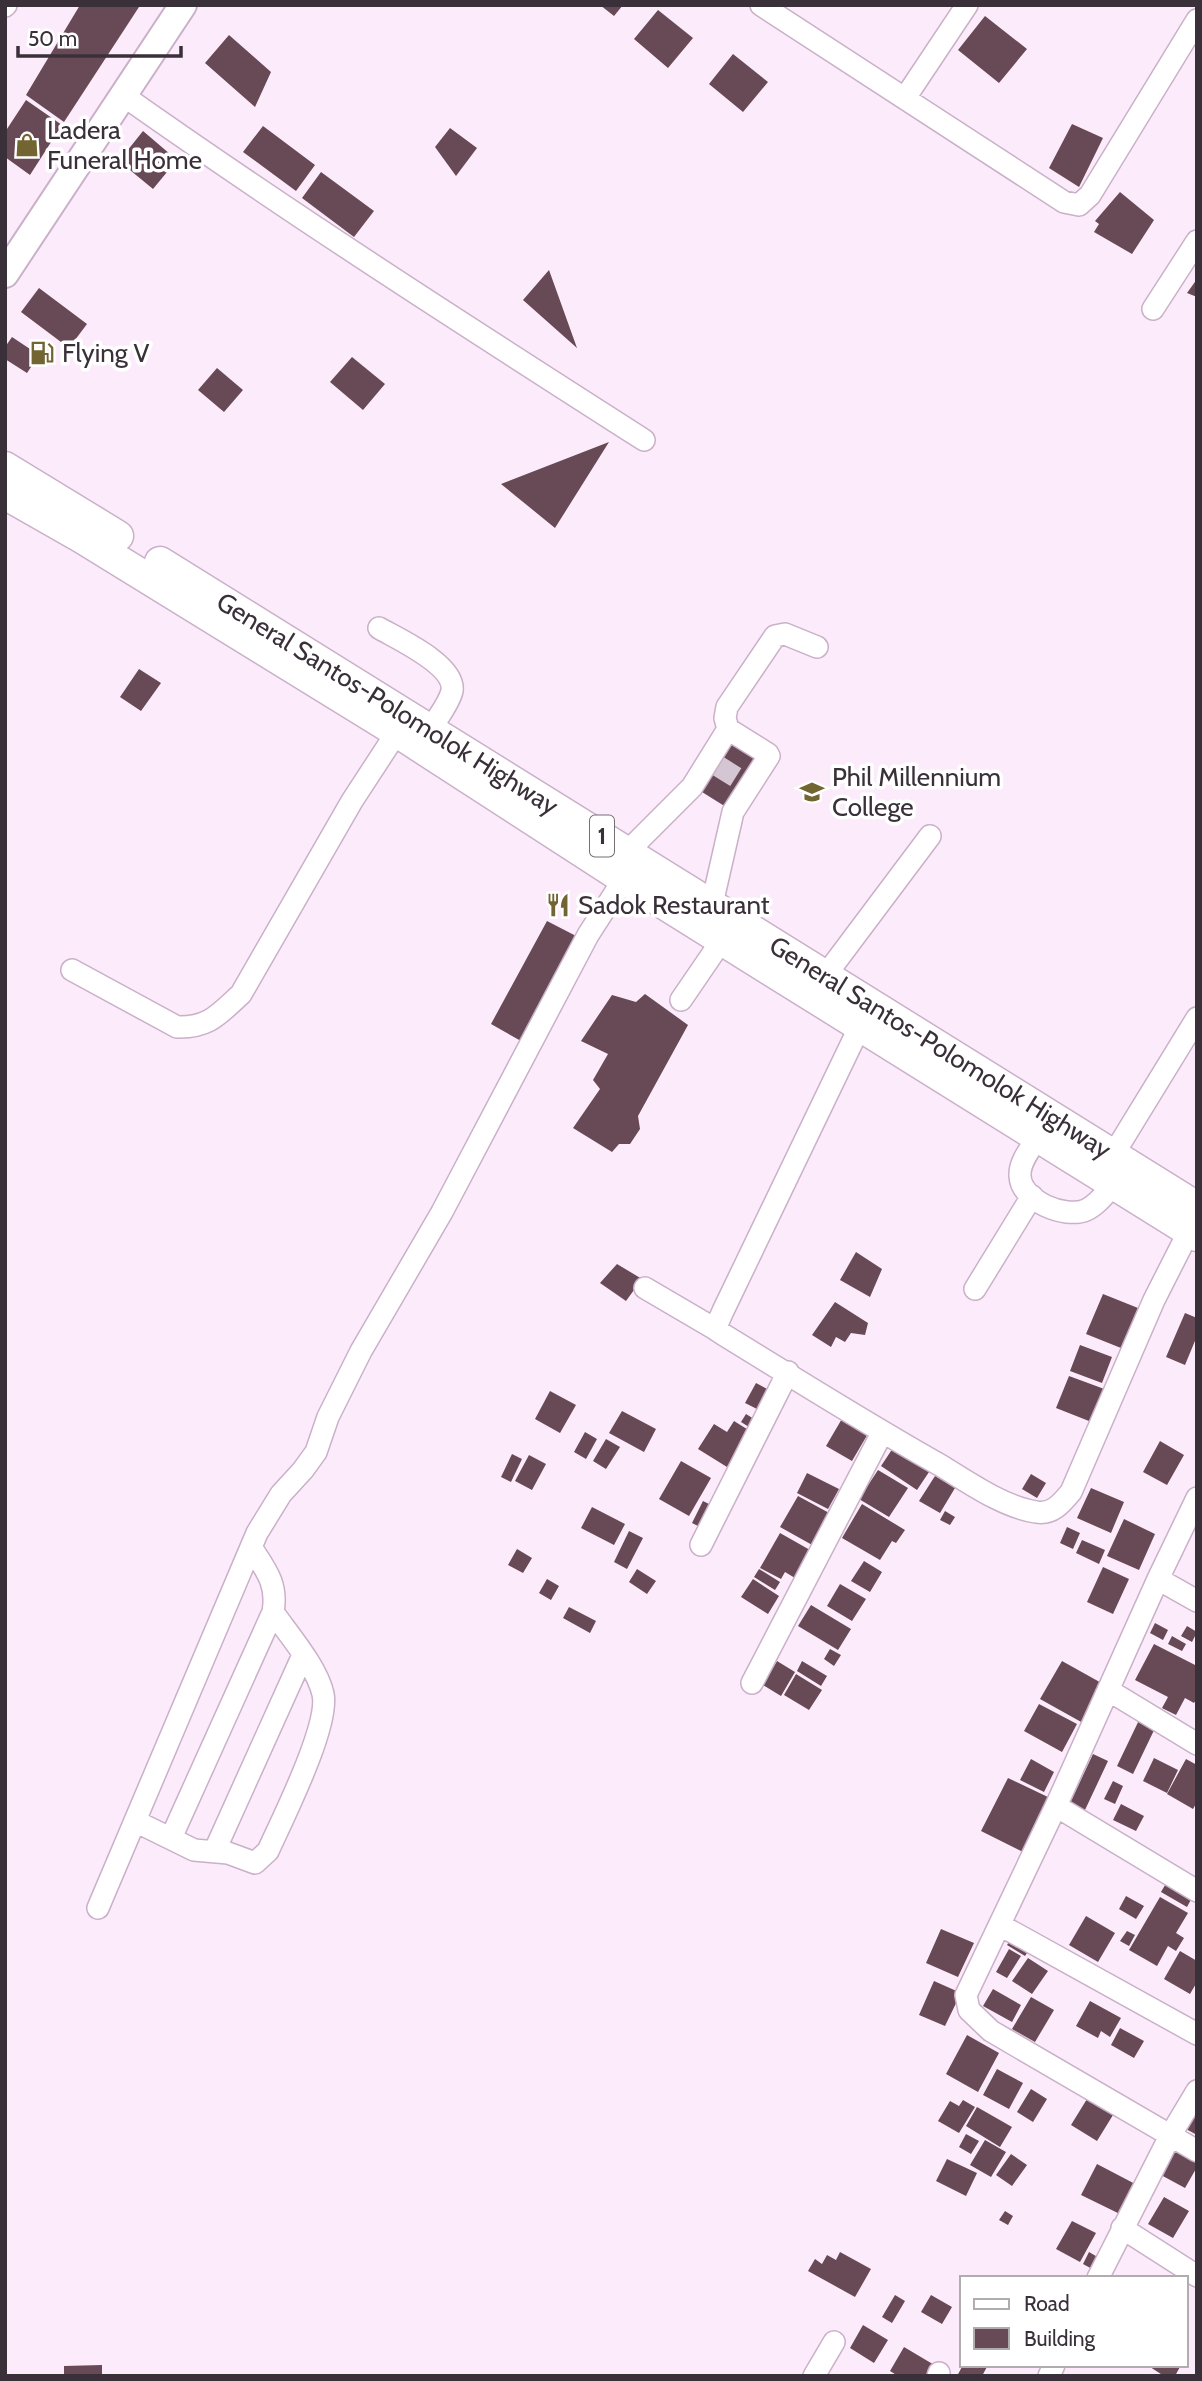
<svg xmlns="http://www.w3.org/2000/svg" width="1202" height="2381" font-family="Cabin,sans-serif">
<style>
.building{fill:#684956}
.lines{fill:none;stroke-linecap:round;stroke-linejoin:round}
.minor-tunnel{stroke:#d5c6d4;stroke-width:21;stroke-dasharray:21 10;stroke-linecap:butt}
.minor-casing{stroke:#cab0c9;stroke-width:24}
.major-casing{stroke:#cab0c9;stroke-width:30}
.highway-casing{stroke:#cab0c9;stroke-width:33}
.minor{stroke:#fff;stroke-width:21}
.major{stroke:#fff;stroke-width:26}
.highway{stroke:#fff;stroke-width:30}
.labels{text-anchor:middle;stroke-width:7;stroke-linejoin:round;paint-order:stroke}
.shield{fill:#fff;stroke:#756e75;stroke-width:2}
.shield-label{font-size:24px;font-weight:bold;fill:#3a303a}
.poi-label{font-size:26px;fill:#3a303a;stroke:#fff;text-anchor:start}
.street-label{font-size:26px;fill:#3a303a;stroke:#fff}
</style>
<rect width="100%" height="100%" fill="#fcecfb"/>
<path class="building" d="M 80,5 L 139,7 L 64,122 L 26,95 Z
M 600,5 L 623,5 L 614,16 Z
M 658,10 L 693,38 L 668,68 L 634,39 Z
M 985,16 L 1027,49 L 999,83 L 958,50 Z
M 229,35 L 271,72 L 255,107 L 205,63 Z
M 733,54 L 768,82 L 743,112 L 709,84 Z
M 26,100 L 62,125 L 30,175 L 5,157 L 5,132 Z
M 1072,124 L 1103,138 L 1079,187 L 1049,168 Z
M 263,126 L 315,165 L 296,191 L 243,152 Z
M 450,128 L 477,148 L 456,176 L 435,147 Z
M 143,131 L 177,160 L 153,189 L 119,161 Z
M 321,172 L 374,211 L 354,237 L 302,198 Z
M 1120,192 L 1154,220 L 1132,254 L 1094,232 L 1099,224 L 1095,221 Z
M 549,270 L 577,348 L 523,300 Z
M 1197,279 L 1197,297 L 1187,293 Z
M 39,288 L 87,324 L 69,348 L 21,312 Z
M 12,337 L 39,355 L 27,373 L 5,359 L 5,347 Z
M 352,357 L 385,384 L 363,410 L 330,382 Z
M 217,368 L 243,390 L 224,412 L 198,390 Z
M 609,442 L 555,528 L 501,484 Z
M 139,669 L 161,683 L 141,711 L 120,697 Z
M 734,740 L 758,755 L 726,807 L 702,792 Z
M 547,921 L 578,937 L 521,1041 L 491,1024 Z
M 645,994 L 688,1025 L 638,1116 L 640,1129 L 630,1144 L 619,1144 L 612,1152 L 573,1128 L 600,1089 L 593,1080 L 608,1054 L 581,1041 L 612,995 L 636,1002 Z
M 856,1252 L 882,1269 L 870,1297 L 840,1280 Z
M 617,1264 L 642,1279 L 626,1301 L 600,1283 Z
M 1103,1294 L 1138,1308 L 1121,1348 L 1086,1334 Z
M 835,1302 L 868,1323 L 865,1335 L 851,1333 L 845,1342 L 836,1337 L 831,1347 L 812,1335 Z
M 1185,1313 L 1197,1318 L 1197,1336 L 1185,1365 L 1166,1357 Z
M 1080,1345 L 1112,1357 L 1102,1383 L 1070,1371 Z
M 1069,1376 L 1107,1390 L 1094,1423 L 1056,1408 Z
M 756,1383 L 771,1391 L 761,1411 L 745,1403 Z
M 550,1391 L 576,1405 L 560,1433 L 535,1419 Z
M 622,1411 L 656,1429 L 644,1452 L 609,1433 Z
M 746,1414 L 754,1419 L 749,1427 L 741,1422 Z
M 843,1417 L 869,1432 L 852,1461 L 826,1446 Z
M 734,1421 L 750,1431 L 727,1467 L 698,1449 L 714,1424 L 727,1432 Z
M 585,1432 L 597,1439 L 586,1459 L 574,1452 Z
M 606,1439 L 620,1447 L 606,1469 L 593,1461 Z
M 1160,1441 L 1184,1455 L 1167,1485 L 1143,1472 Z
M 897,1442 L 933,1466 L 917,1490 L 881,1466 Z
M 512,1454 L 522,1459 L 511,1482 L 501,1477 Z
M 529,1455 L 546,1464 L 532,1490 L 515,1481 Z
M 681,1461 L 711,1478 L 689,1516 L 659,1499 Z
M 878,1470 L 908,1488 L 889,1517 L 859,1499 Z
M 807,1473 L 839,1489 L 828,1509 L 797,1493 Z
M 1031,1474 L 1046,1483 L 1037,1498 L 1022,1489 Z
M 935,1476 L 955,1488 L 940,1513 L 919,1501 Z
M 1091,1488 L 1124,1502 L 1111,1533 L 1077,1518 Z
M 798,1496 L 831,1514 L 814,1546 L 780,1527 Z
M 703,1501 L 715,1507 L 704,1529 L 692,1523 Z
M 862,1504 L 905,1530 L 896,1543 L 892,1541 L 880,1560 L 842,1538 Z
M 592,1507 L 625,1524 L 614,1545 L 581,1528 Z
M 945,1511 L 955,1517 L 950,1525 L 940,1520 Z
M 1124,1519 L 1155,1534 L 1139,1570 L 1107,1556 Z
M 1067,1527 L 1080,1533 L 1073,1549 L 1060,1543 Z
M 629,1531 L 643,1538 L 627,1569 L 614,1562 Z
M 780,1533 L 810,1550 L 795,1578 L 785,1572 L 781,1579 L 760,1568 Z
M 1082,1540 L 1105,1550 L 1099,1564 L 1076,1553 Z
M 517,1549 L 532,1558 L 523,1573 L 508,1565 Z
M 864,1561 L 882,1572 L 870,1592 L 851,1581 Z
M 1103,1567 L 1129,1579 L 1113,1614 L 1087,1602 Z
M 637,1569 L 656,1581 L 647,1594 L 629,1582 Z
M 759,1569 L 780,1582 L 775,1590 L 754,1577 Z
M 547,1579 L 559,1586 L 551,1600 L 539,1593 Z
M 753,1579 L 779,1596 L 768,1614 L 741,1597 Z
M 840,1584 L 866,1599 L 852,1621 L 827,1606 Z
M 811,1605 L 851,1629 L 838,1650 L 798,1626 Z
M 569,1607 L 596,1621 L 590,1633 L 563,1618 Z
M 1155,1623 L 1168,1630 L 1163,1640 L 1150,1633 Z
M 1187,1626 L 1197,1632 L 1192,1642 L 1181,1636 Z
M 1172,1636 L 1186,1644 L 1182,1651 L 1168,1644 Z
M 1154,1644 L 1197,1666 L 1197,1698 L 1194,1703 L 1185,1698 L 1176,1715 L 1162,1708 L 1168,1697 L 1135,1680 Z
M 830,1649 L 841,1655 L 834,1666 L 824,1659 Z
M 777,1661 L 795,1672 L 781,1696 L 763,1685 Z
M 802,1661 L 827,1676 L 821,1686 L 797,1671 Z
M 1062,1661 L 1105,1685 L 1083,1723 L 1040,1699 Z
M 796,1674 L 822,1690 L 809,1710 L 784,1695 Z
M 1039,1704 L 1077,1724 L 1062,1752 L 1024,1731 Z
M 1141,1716 L 1157,1724 L 1133,1774 L 1117,1766 Z
M 1093,1754 L 1108,1761 L 1085,1810 L 1070,1803 Z
M 1154,1758 L 1178,1770 L 1167,1793 L 1143,1781 Z
M 1031,1759 L 1054,1772 L 1044,1792 L 1020,1780 Z
M 1186,1759 L 1197,1765 L 1197,1802 L 1193,1809 L 1167,1794 Z
M 1008,1778 L 1050,1798 L 1023,1852 L 981,1831 Z
M 1113,1781 L 1123,1786 L 1115,1804 L 1104,1799 Z
M 1121,1804 L 1144,1816 L 1136,1831 L 1113,1820 Z
M 1168,1880 L 1194,1894 L 1187,1907 L 1161,1892 Z
M 1126,1896 L 1144,1906 L 1136,1919 L 1119,1909 Z
M 1160,1897 L 1188,1913 L 1176,1933 L 1184,1938 L 1176,1951 L 1168,1946 L 1157,1966 L 1129,1950 Z
M 1086,1916 L 1115,1933 L 1098,1962 L 1069,1945 Z
M 941,1929 L 974,1943 L 958,1977 L 926,1963 Z
M 1127,1931 L 1135,1935 L 1129,1946 L 1120,1941 Z
M 1013,1936 L 1031,1947 L 1025,1956 L 1007,1945 Z
M 1009,1949 L 1021,1956 L 1007,1978 L 996,1972 Z
M 1180,1951 L 1197,1961 L 1197,1982 L 1190,1994 L 1164,1979 Z
M 1028,1958 L 1048,1971 L 1032,1994 L 1012,1981 Z
M 934,1981 L 961,1993 L 945,2026 L 919,2015 Z
M 993,1989 L 1021,2005 L 1012,2022 L 983,2006 Z
M 1031,1997 L 1054,2010 L 1035,2042 L 1012,2029 Z
M 1090,2001 L 1121,2018 L 1110,2037 L 1101,2031 L 1098,2038 L 1076,2026 Z
M 1120,2028 L 1144,2041 L 1134,2058 L 1111,2045 Z
M 967,2035 L 999,2053 L 978,2092 L 946,2074 Z
M 997,2069 L 1023,2083 L 1009,2109 L 983,2095 Z
M 1031,2089 L 1047,2099 L 1033,2122 L 1017,2112 Z
M 1087,2099 L 1113,2115 L 1097,2141 L 1071,2125 Z
M 963,2100 L 975,2107 L 959,2133 L 938,2121 L 950,2101 L 959,2106 Z
M 977,2107 L 1012,2127 L 1000,2147 L 966,2126 Z
M 1195,2115 L 1197,2117 L 1197,2135 L 1186,2129 Z
M 966,2134 L 979,2141 L 971,2154 L 959,2147 Z
M 985,2140 L 1006,2152 L 991,2177 L 970,2165 Z
M 1180,2142 L 1197,2151 L 1197,2167 L 1185,2188 L 1161,2175 Z
M 1011,2154 L 1027,2165 L 1012,2186 L 996,2175 Z
M 947,2159 L 977,2173 L 966,2196 L 936,2181 Z
M 1097,2164 L 1139,2186 L 1124,2216 L 1081,2195 Z
M 1164,2197 L 1189,2211 L 1173,2238 L 1148,2224 Z
M 1005,2211 L 1013,2216 L 1008,2225 L 999,2220 Z
M 1072,2221 L 1096,2233 L 1080,2262 L 1056,2249 Z
M 840,2252 L 871,2269 L 855,2297 L 808,2271 L 815,2259 L 822,2264 L 827,2255 L 836,2260 Z
M 1089,2252 L 1101,2259 L 1094,2270 L 1083,2264 Z
M 895,2295 L 905,2301 L 892,2323 L 882,2317 Z
M 931,2295 L 952,2307 L 942,2324 L 921,2312 Z
M 863,2325 L 888,2340 L 874,2363 L 850,2348 Z
M 904,2347 L 936,2366 L 930,2376 L 898,2376 L 890,2371 Z
M 102,2365 L 102,2376 L 64,2376 L 64,2366 Z
M 963,2365 L 988,2365 L 982,2376 L 957,2376 Z
M 1147,2365 L 1181,2365 L 1175,2376 L 1164,2376 Z"/>
<g class="lines">
<path class="minor-tunnel" d="M 718,766 L 742,781"/>
<g class="minor-casing">
<path id="minor" d="M 761,5 L 1064,202 L 1079,205 L 1090,195 L 1197,20
M 5,6 L 6,5
M 124,96 C 294,216 469,328 644,440
M 905,98 L 967,5
M 1153,309 L 1197,241
M 379,628 C 398,639 456,665 452,691 C 449,704 437,718 430,730
M 627,852 L 692,787 L 728,729
M 712,904 L 733,812 L 769,756 L 768,754 L 728,729 L 725,718 L 727,707 L 775,636 L 785,634 L 817,647
M 72,970 L 177,1027 C 209,1028 219,1014 241,994 L 352,801 L 397,732
M 825,976 L 930,836
M 681,1000 L 722,940
M 860,1026 L 723,1311 L 715,1329 L 724,1335 C 796,1379 867,1424 940,1465 C 968,1482 1003,1507 1036,1512 C 1052,1515 1061,1504 1071,1492 L 1154,1300 L 1189,1231
M 1038,1137 C 1031,1148 1019,1162 1020,1176 C 1021,1201 1065,1219 1086,1210 C 1097,1205 1106,1193 1114,1184
M 1113,1155 L 1197,1018
M 645,1288 L 715,1329
M 975,1289 L 1032,1196
M 1197,1498 L 1158,1579 L 1056,1806 L 966,1995 L 969,2010 L 991,2031 L 1197,2151
M 701,1545 L 788,1372
M 1158,1579 L 1197,1601
M 752,1683 L 882,1433
M 1108,1690 L 1197,1744
M 1056,1806 L 1197,1891
M 137,1822 L 194,1850 L 228,1853 L 255,1863 L 268,1851 C 282,1820 330,1725 323,1694 C 317,1667 289,1635 273,1612
M 171,1838 L 273,1612 C 278,1584 266,1570 251,1547
M 215,1850 L 303,1655
M 98,1908 L 257,1533 L 281,1494 L 303,1470 L 316,1452 L 328,1417 L 361,1351 L 442,1212 L 588,935 L 624,879
M 1000,1925 L 1197,2034
M 1122,2228 L 1197,2276
M 1098,2278 L 1170,2136 L 1197,2091
M 814,2376 L 834,2342
M 938,2376 L 939,2373
M 1049,2376 L 1054,2365"/>
</g>
<g class="major-casing">
<path id="major" d="M 5,274 L 183,5"/>
</g>
<g class="highway-casing">
<g id="highway">
<path d="M 5,467 L 118,536"/>
<path d="M 5,494 L 82,538 L 397,732 L 624,879 L 1197,1236"/>
<path id="s1" d="M 160,562 L 1197,1207"/>
</g>
</g>
<use href="#minor" class="minor"/>
<use href="#major" class="major"/>
<use href="#highway" class="highway"/>
</g>
<defs>
<g id="shop-bare" transform="scale(1.89)"><path d="M-5-2.5h2.3a2.7 3.5 0 0 1 5.4 0H5L5.5 6h-11ZM-1.5-2.5h3a1.5 2.3 0 0 0-3 0Z" fill="#736532" stroke="#fff" stroke-width="2.5" paint-order="stroke"/></g>
<g id="fuel-bare" transform="scale(1.89)"><path d="M-5.5-6h7V0h2V4h1.3V-2.5L3-4.5l.8-.8L6-3V5H2.5V1h-1V6h-7ZM-4.2-4.7v3.2H.2V-4.7Z" fill="#736532" stroke="#fff" stroke-width="2.5" paint-order="stroke"/></g>
<g id="university-bare" transform="scale(1.89)"><path d="M0-5L7-2L0 1L-7-2ZM-4 1L0 2.5L4 1V4Q0 6-4 4Z" fill="#736532" stroke="#fff" stroke-width="2.5" paint-order="stroke"/></g>
<g id="restaurant-bare" transform="scale(1.89)"><path d="M-5-6h1v4h1v-4h1v4h1v-4h1v5L-1.5 .5V6h-2V.5L-5-1ZM5-6V6H3V1.5H1.5Q1.5-4 5-6Z" fill="#736532" stroke="#fff" stroke-width="2.5" paint-order="stroke"/></g>
</defs>
<g fill-rule="evenodd">
<use href="#shop-bare" x="27" y="145"/>
<use href="#fuel-bare" x="42" y="353"/>
<use href="#university-bare" x="812" y="792"/>
<use href="#restaurant-bare" x="558" y="905"/>
</g>
<g class="labels">
<rect class="shield" x="590" y="815.5" width="24" height="41" rx="5"/>
<g class="shield-label">
<text x="602" y="844">1</text>
</g>
<g class="poi-label">
<text x="47" y="139">Ladera<tspan x="47" dy="30">Funeral Home</tspan></text>
<text x="62" y="362">Flying V</text>
<text x="832" y="786">Phil Millennium<tspan x="832" dy="30">College</tspan></text>
<text x="578" y="914">Sadok Restaurant</text>
</g>
<g class="street-label">
<text dy="9" stroke="none"><textPath href="#s1" startOffset="268">General Santos-Polomolok Highway</textPath></text>
<text dy="9" stroke="none"><textPath href="#s1" startOffset="919">General Santos-Polomolok Highway</textPath></text>
</g>
</g>
<rect width="1202" height="2381" fill="none" stroke="#3a303a" stroke-width="14"/>
<rect x="960" y="2276" width="228" height="91" fill="#ffffff" stroke="#b0acb0" stroke-width="2"/>
<rect x="974" y="2299" width="35" height="10" fill="#ffffff" stroke="#b0acb0" stroke-width="2"/>
<text x="1024" y="2311" font-size="21" fill="#3a303a">Road</text>
<rect x="974" y="2328" width="35" height="21" fill="#684956" stroke="#b0acb0" stroke-width="2"/>
<text x="1024" y="2346" font-size="21" fill="#3a303a">Building</text>
<path d="M18 46v10h163v-10" fill="none" stroke="#3a303a" stroke-width="3.5"/>
<text x="28" y="46" font-size="21" fill="#3a303a" stroke="#ffffff" stroke-width="5" paint-order="stroke">50 m</text>
</svg>
